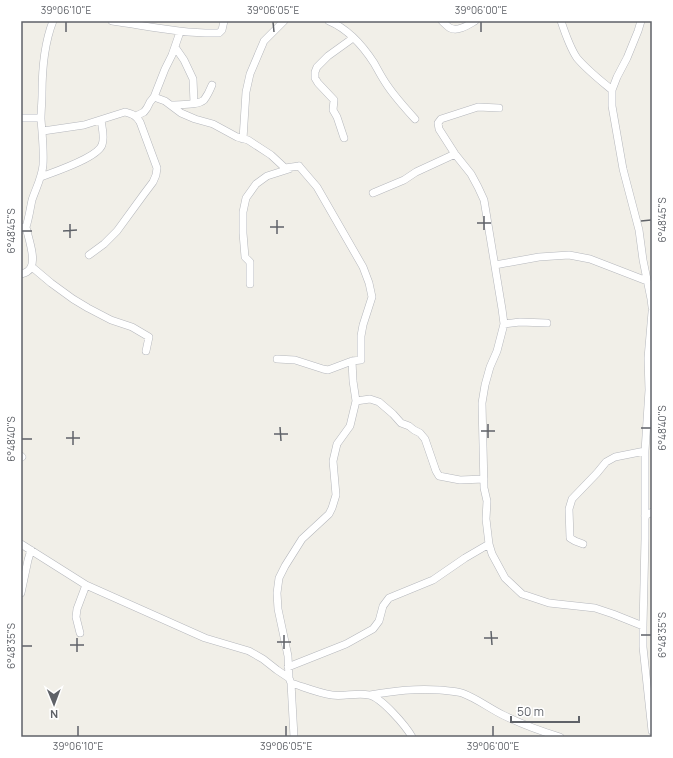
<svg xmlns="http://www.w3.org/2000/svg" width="673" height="758" font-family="Manrope,sans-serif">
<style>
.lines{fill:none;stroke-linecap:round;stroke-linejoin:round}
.minor-casing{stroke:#b5b7bc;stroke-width:8}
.minor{stroke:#fff;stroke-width:7}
.ticks{fill:none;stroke:#5f6268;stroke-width:1.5}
.neatline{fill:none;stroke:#5f6268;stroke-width:1.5}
.ticks-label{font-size:10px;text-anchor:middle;fill:#5f6268}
</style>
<rect width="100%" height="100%" fill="#f1efe8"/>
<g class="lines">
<g class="minor-casing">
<path id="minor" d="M 112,21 C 148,26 183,34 219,33 L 222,30 L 224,21
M 329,21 C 348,29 363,46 374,63 C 378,70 382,78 387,85 C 395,97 405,108 415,119
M 442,21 C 444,23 447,26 450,28 C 458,32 468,25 475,21
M 561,21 C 565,33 570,48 577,58 C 587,70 600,80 612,90
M 641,21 L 638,31 L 627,58 L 617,77 L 612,90 L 612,106 L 623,169 L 639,230 L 643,260 L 651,299 L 652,307
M 175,47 L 184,60 L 193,79 L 194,103
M 154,97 L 165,101 L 181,113 L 195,119 L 213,124 L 237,137 L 248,140 L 271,155 L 285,168 L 299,166
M 171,105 C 180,104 197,106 204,100 C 207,96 210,90 212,85
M 499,108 L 478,107 L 441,119 L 438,123 L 439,129 L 455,154 L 471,174 L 478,187 L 484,200 L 502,309 L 504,324 L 497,351 L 490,367 L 485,385 L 482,403 L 484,488 L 487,501 L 486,519 L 489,544 L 492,554 L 505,578 L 522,594 L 549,603 L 595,608 L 613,614 L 643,626
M 136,116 L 144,112 L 147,108 L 150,102 L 154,97 L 165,69 L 172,55 L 180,32
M 21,118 L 41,118
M 43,131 L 84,125 L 125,112 C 132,114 136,115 140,122 L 157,168 L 156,175 L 153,182 L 144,194 L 117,231 L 104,244 L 89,255
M 344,138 L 337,117 L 333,110 L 334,100 L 318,83 L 315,78 L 315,72 L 317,67 L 328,56 L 353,38
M 243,139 L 246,92 L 250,74 L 264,41 L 284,21
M 41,177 C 54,172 97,158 102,145 C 105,137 102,128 101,120
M 373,193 L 404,180 L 416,172 L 455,154
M 21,228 L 26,227 C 29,218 30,209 32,200 C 36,188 42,177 43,165 C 44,149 42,134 41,119 C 41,110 42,102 42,94 C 42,69 44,44 53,21
M 495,265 L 539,257 L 569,255 L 590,259 L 647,281
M 32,267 L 51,283 L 73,299 L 88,308 L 111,320 L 132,327 L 149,337 L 146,351
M 21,274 C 25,273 29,272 31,267 C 36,258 28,237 26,227
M 250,284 L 250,262 L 245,257 L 243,233 L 243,212 L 246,198 L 256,184 L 267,176 L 289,169
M 652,312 L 648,358 L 649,390 L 645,451 L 645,539 L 643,626 L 643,647 L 652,731
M 504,324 L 520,322 L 547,323
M 277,359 L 295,360 L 323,369 L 328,370 L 352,361
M 356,401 L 370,399 L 379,402 L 393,414 L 401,423 L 409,426 L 414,430 L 420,433 L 425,439 L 436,471 L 439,476 L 460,480 L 484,479
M 21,456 L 22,457
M 645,516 L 652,512
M 21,544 L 86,585 L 205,638 L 249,651 L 263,659 L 277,670 L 289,678 L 291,683 C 304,687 318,693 332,695 C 344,697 357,692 369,695 C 381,697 406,726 412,737
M 583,544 L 575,541 L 570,538 L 569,509 L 572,499 L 597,473 L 606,462 L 615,457 L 645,451
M 21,593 L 28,560 L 31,550
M 80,633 L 76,617 L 77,609 L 86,585
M 288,667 L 346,644 L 373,629 L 379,621 L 383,606 L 389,598 L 433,580 L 465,558 L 489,544
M 289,678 L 288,656 L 278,609 L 277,593 L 279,578 L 285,566 L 302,539 L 329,514 L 332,508 L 336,495 L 333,461 L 337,444 L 350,426 L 356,401 L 353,381 L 352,361 L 361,360 L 361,336 L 363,325 L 372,297 L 369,283 L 363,267 L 317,187 L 299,166
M 291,683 L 294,737
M 370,695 C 395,691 415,688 440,690 C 448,691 455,691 462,693 C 476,698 489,708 503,715 C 521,724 540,731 560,737"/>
</g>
<use href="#minor" class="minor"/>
</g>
<path class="ticks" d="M 66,22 L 66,32M 273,22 L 274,32M 481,22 L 481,32M 484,216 L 484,230M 277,220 L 277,234M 641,221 L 651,220M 477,223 L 491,223M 70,224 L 70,238M 270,227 L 284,227M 22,231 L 32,231M 63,231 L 77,230M 488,424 L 488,438M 280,427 L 281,441M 641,428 L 651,428M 73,431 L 73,445M 481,431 L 495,431M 274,434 L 288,434M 66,438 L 80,438M 22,439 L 32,439M 491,631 L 492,645M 284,635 L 284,649M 641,635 L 651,635M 77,638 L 77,652M 484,638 L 498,638M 277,642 L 291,642M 70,645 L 84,645M 22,646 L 32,646M 78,726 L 78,736M 286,726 L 286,736M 493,726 L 493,736"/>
<rect width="673" height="758" fill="none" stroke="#ffffff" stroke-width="44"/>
<g transform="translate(54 704) rotate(179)" stroke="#ffffff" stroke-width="3" paint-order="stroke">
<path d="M0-3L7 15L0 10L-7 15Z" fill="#5f6268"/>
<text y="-6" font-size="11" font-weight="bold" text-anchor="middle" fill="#5f6268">N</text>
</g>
<path d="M511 716v6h68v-6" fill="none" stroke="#5f6268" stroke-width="2"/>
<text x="517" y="716" font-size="12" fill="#5f6268" stroke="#ffffff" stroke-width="3" paint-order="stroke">50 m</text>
<rect x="22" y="22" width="629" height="714" class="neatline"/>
<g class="ticks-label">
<text x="66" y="14">39°06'10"E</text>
<text x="273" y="14">39°06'05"E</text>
<text x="481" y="14">39°06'00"E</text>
<text transform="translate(662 220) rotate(-90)" y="4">6°48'45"S</text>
<text transform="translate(11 231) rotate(-90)" y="4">6°48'45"S</text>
<text transform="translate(662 428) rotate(-90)" y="4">6°48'40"S</text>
<text transform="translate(11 439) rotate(-90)" y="4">6°48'40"S</text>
<text transform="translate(662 635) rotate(-90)" y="4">6°48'35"S</text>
<text transform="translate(11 646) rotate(-90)" y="4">6°48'35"S</text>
<text x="78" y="750">39°06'10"E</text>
<text x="286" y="750">39°06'05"E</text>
<text x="493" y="750">39°06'00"E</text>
</g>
</svg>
